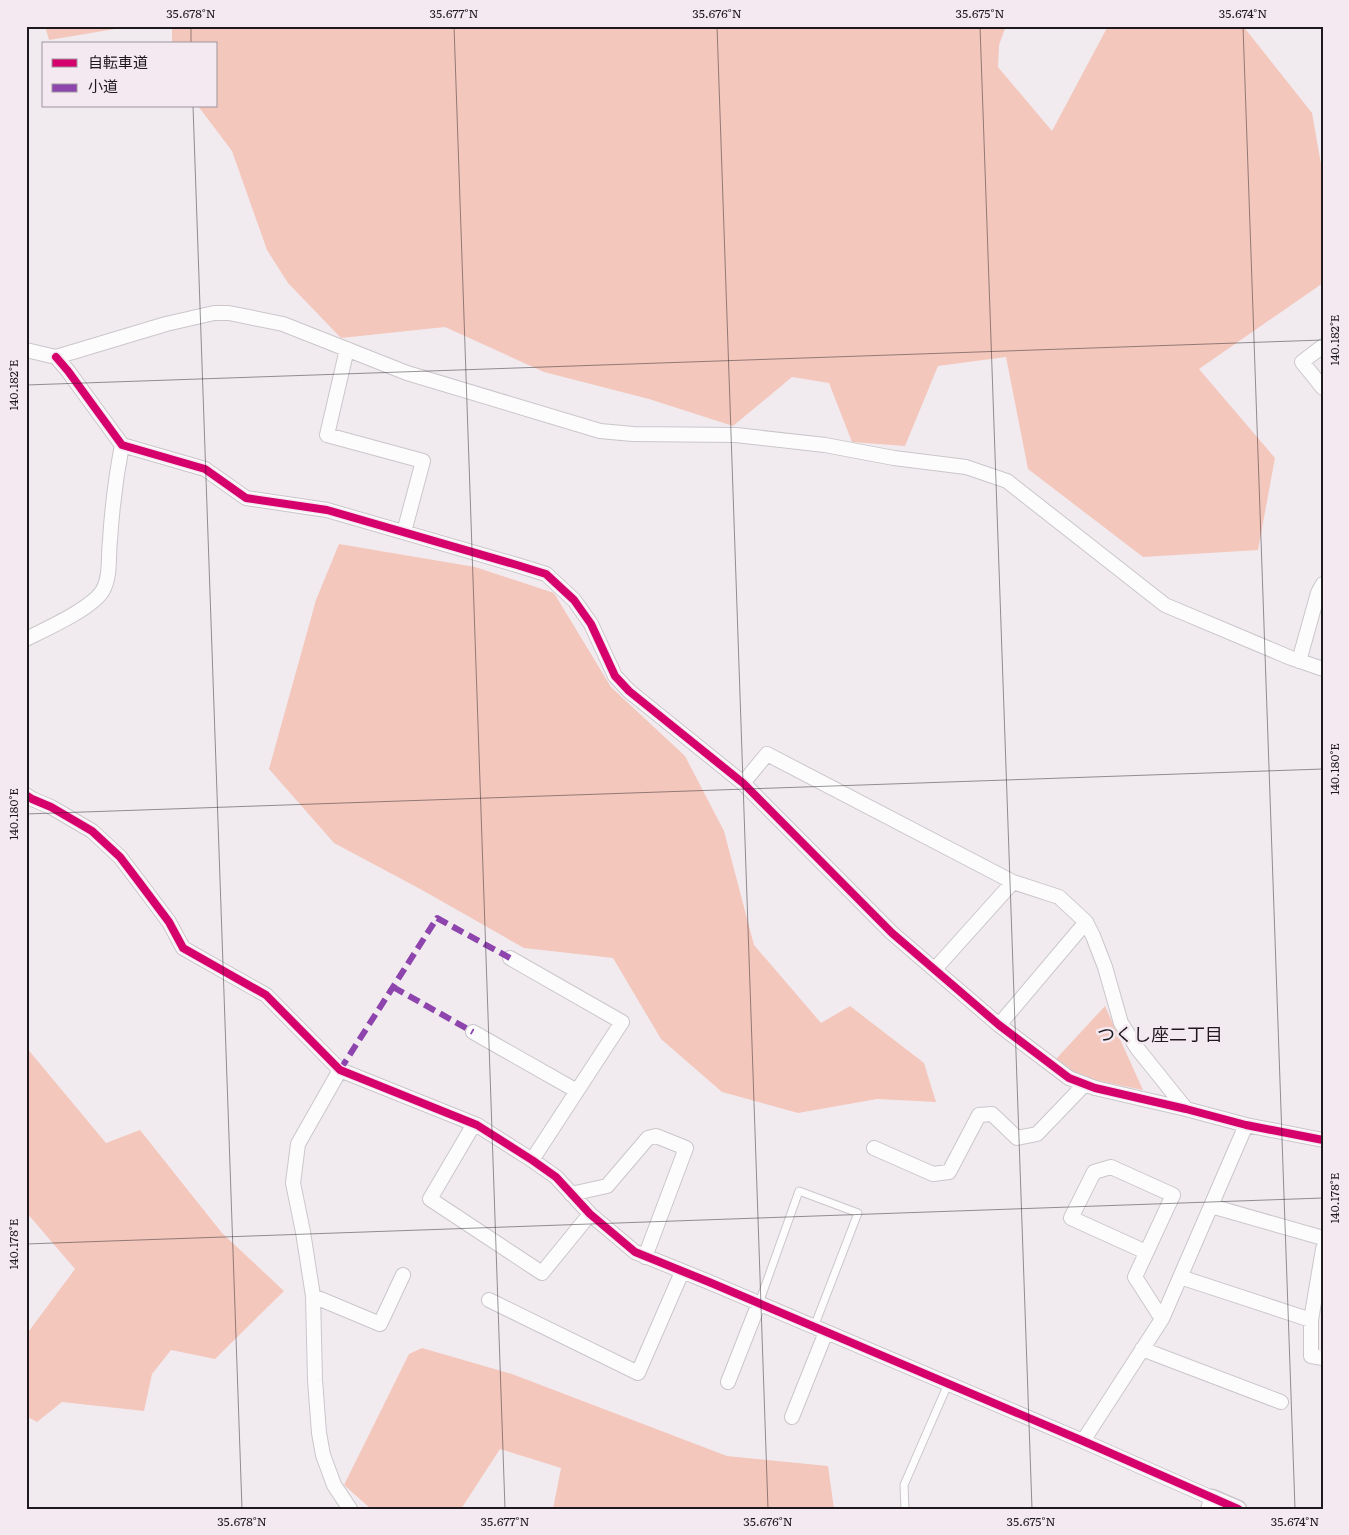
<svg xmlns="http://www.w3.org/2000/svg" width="1349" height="1535" font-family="Literata,'Noto Sans JP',serif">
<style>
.green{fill:#f4c7bc}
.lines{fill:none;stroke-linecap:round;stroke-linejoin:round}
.service-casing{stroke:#cac6ca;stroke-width:9}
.minor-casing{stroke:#cac6ca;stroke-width:16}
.tertiary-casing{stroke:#cac6ca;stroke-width:19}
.service{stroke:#fdfcfd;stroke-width:7}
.minor{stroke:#fdfcfd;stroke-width:14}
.tertiary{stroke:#fdfcfd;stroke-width:16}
.quiet{stroke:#8e44ad;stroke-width:6;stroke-dasharray:12 6;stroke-linecap:butt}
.cycleway-casing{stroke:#f4e8f1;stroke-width:11}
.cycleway{stroke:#d6006c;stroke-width:8}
.ticks{fill:none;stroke:#1d191c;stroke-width:1;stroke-opacity:0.45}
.labels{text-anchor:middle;stroke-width:5;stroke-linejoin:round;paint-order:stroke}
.neighbourhood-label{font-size:18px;fill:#1d191c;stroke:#f4e8f1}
.neatline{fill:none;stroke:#1d191c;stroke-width:2}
.ticks-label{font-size:12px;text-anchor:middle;fill:#1d191c}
</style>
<rect width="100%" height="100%" fill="#f1ebf0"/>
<path class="green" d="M 45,26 L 133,26 L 49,40 Z
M 172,26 L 1006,26 L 999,45 L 998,67 L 1052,131 L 1108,26 L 1243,26 L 1312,113 L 1323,175 L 1323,283 L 1199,369 L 1275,458 L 1258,550 L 1143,557 L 1028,469 L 1006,357 L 938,366 L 905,446 L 852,442 L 829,383 L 792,377 L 733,426 L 649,399 L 544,372 L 445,327 L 341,338 L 288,283 L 267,250 L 232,151 L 198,106 L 216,106 L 216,44 L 172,44 Z
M 339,544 L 475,567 L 554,593 L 611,687 L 685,756 L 724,831 L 754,945 L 821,1023 L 850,1006 L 924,1063 L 936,1102 L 877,1099 L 798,1113 L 722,1092 L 661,1039 L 613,958 L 524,948 L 422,890 L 334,843 L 269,769 L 316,600 Z
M 1105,1006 L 1143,1090 L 1094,1080 L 1075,1073 L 1056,1059 Z
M 26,1047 L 106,1143 L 140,1130 L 222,1233 L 284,1291 L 215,1359 L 171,1350 L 152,1374 L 144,1411 L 62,1402 L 37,1422 L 26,1416 L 26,1335 L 75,1269 L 26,1212 Z
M 422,1348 L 512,1374 L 727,1456 L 828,1466 L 834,1509 L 553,1509 L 561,1468 L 500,1449 L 461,1509 L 371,1509 L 344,1485 L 409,1354 Z"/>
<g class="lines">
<g class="service-casing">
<path id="service" d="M 759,1303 L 799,1191 L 858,1213 L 814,1327
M 905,1509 L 904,1485 L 948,1384"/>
</g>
<g class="minor-casing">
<path id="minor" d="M 1323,346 L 1302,362 L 1323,388
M 347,349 L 327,435 L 423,461 L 404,532
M 26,350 L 56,357 L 166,324 L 214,313 L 229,313 L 283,324 L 407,373 L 600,431 L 633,434 L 736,435 L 825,445 L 894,458 L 966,467 L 1007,481 L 1165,605 L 1291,658 L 1323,669
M 56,357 L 68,371 L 122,445 L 205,469 L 246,498 L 327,510 L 517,565 L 546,574 L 574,600 L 591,624 L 615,676 L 629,691 L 743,783 L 892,933 L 999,1025 L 1069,1078 L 1095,1088 L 1186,1109 L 1246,1125 L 1323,1140
M 26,639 C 46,629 93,608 103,590 C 111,575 108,556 110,540 C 112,509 116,476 122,445
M 1299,661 L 1318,593 L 1323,584
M 743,783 L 767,754 L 1013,882 L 1059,897 L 1086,922 L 1093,936 L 1105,967 L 1121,1023 L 1137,1048 L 1186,1109
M 26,795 L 32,799 L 51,807 L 92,831 L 120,857 L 139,882 L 169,922 L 183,948 L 266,995 L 340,1070 L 477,1125 L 532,1160 L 556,1177 L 590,1214 L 635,1252 L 709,1282 L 1083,1441 L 1212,1498 L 1208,1509
M 510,958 L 622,1022 L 532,1160
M 935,969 L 1013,882
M 999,1025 L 1086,922
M 473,1032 L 577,1091
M 340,1070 L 298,1144 L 293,1183 L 303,1232 L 313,1296 L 315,1380 L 319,1433 L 323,1455 L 334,1485 L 350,1509
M 474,1124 L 430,1199 L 542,1273 L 590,1214
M 874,1148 L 933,1174 L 949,1172 L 979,1115 L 992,1114 L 1017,1138 L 1037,1134 L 1085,1084
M 571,1194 L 607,1186 L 648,1138 L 656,1136 L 686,1148 L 645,1257
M 1211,1206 L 1323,1238
M 1323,1249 L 1311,1320 L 1311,1356 L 1323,1358
M 1146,1252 L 1071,1218 L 1094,1172 L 1111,1167 L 1173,1195 L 1135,1277 L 1162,1319
M 1180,1277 L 1311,1320
M 313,1296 L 380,1324 L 403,1275
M 489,1300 L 638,1373 L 682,1272
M 1142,1349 L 1281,1402
M 728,1382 L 759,1303
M 792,1417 L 826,1332
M 1083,1441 L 1162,1319 L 1246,1125"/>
</g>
<g class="tertiary-casing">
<path id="tertiary" d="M 1212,1498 L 1238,1509"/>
</g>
<use href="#service" class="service"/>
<use href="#minor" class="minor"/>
<use href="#tertiary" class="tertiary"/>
<path class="quiet" d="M 393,987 L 473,1032
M 340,1070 L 437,918 L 510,958"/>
<g class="cycleway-casing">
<path id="cycleway" d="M 56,357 L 68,371 L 122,445 L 205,469 L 246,498 L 327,510 L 517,565 L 546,574 L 574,600 L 591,624 L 615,676 L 629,691 L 743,783 L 892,933 L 999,1025 L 1069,1078 L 1095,1088 L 1186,1109 L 1246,1125 L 1323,1140
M 26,795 L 32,799 L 51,807 L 92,831 L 120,857 L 139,882 L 169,922 L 183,948 L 266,995 L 340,1070 L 477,1125 L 532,1160 L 556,1177 L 590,1214 L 635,1252 L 709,1282 L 1083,1441 L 1238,1509"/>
</g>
<use href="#cycleway" class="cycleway"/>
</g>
<path class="ticks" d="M 191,26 L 191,44M 454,26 L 505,1509M 717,26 L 768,1509M 980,26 L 1032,1509M 1243,26 L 1295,1509M 193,106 L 242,1509M 26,385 L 1323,340M 26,814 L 1323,769M 26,1244 L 1323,1198"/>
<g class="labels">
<g class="neighbourhood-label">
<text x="1160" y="1041">つくし座二丁目</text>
</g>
</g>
<rect width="1349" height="1535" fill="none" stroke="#f4e8f1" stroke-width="55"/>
<rect x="42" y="42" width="175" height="65" fill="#f4e8f1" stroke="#9e959c"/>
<rect x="52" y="59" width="25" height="8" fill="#d6006c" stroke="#9e959c"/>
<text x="88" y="68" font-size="15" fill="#1d191c">自転車道</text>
<rect x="52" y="84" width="25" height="8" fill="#8e44ad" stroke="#9e959c"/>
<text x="88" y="92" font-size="15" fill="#1d191c">小道</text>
<rect x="28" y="28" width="1294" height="1480" class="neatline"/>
<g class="ticks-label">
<text x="191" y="18">35.678°N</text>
<text x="454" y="18">35.677°N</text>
<text x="717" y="18">35.676°N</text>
<text x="980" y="18">35.675°N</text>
<text x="1243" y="18">35.674°N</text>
<text transform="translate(1335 340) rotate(-90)" y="4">140.182°E</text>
<text transform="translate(14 385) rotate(-90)" y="4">140.182°E</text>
<text transform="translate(1335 769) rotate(-90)" y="4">140.180°E</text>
<text transform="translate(14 814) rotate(-90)" y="4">140.180°E</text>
<text transform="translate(1335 1198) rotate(-90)" y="4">140.178°E</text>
<text transform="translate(14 1244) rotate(-90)" y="4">140.178°E</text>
<text x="242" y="1526">35.678°N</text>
<text x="505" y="1526">35.677°N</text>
<text x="768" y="1526">35.676°N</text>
<text x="1031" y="1526">35.675°N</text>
<text x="1295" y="1526">35.674°N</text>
</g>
</svg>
